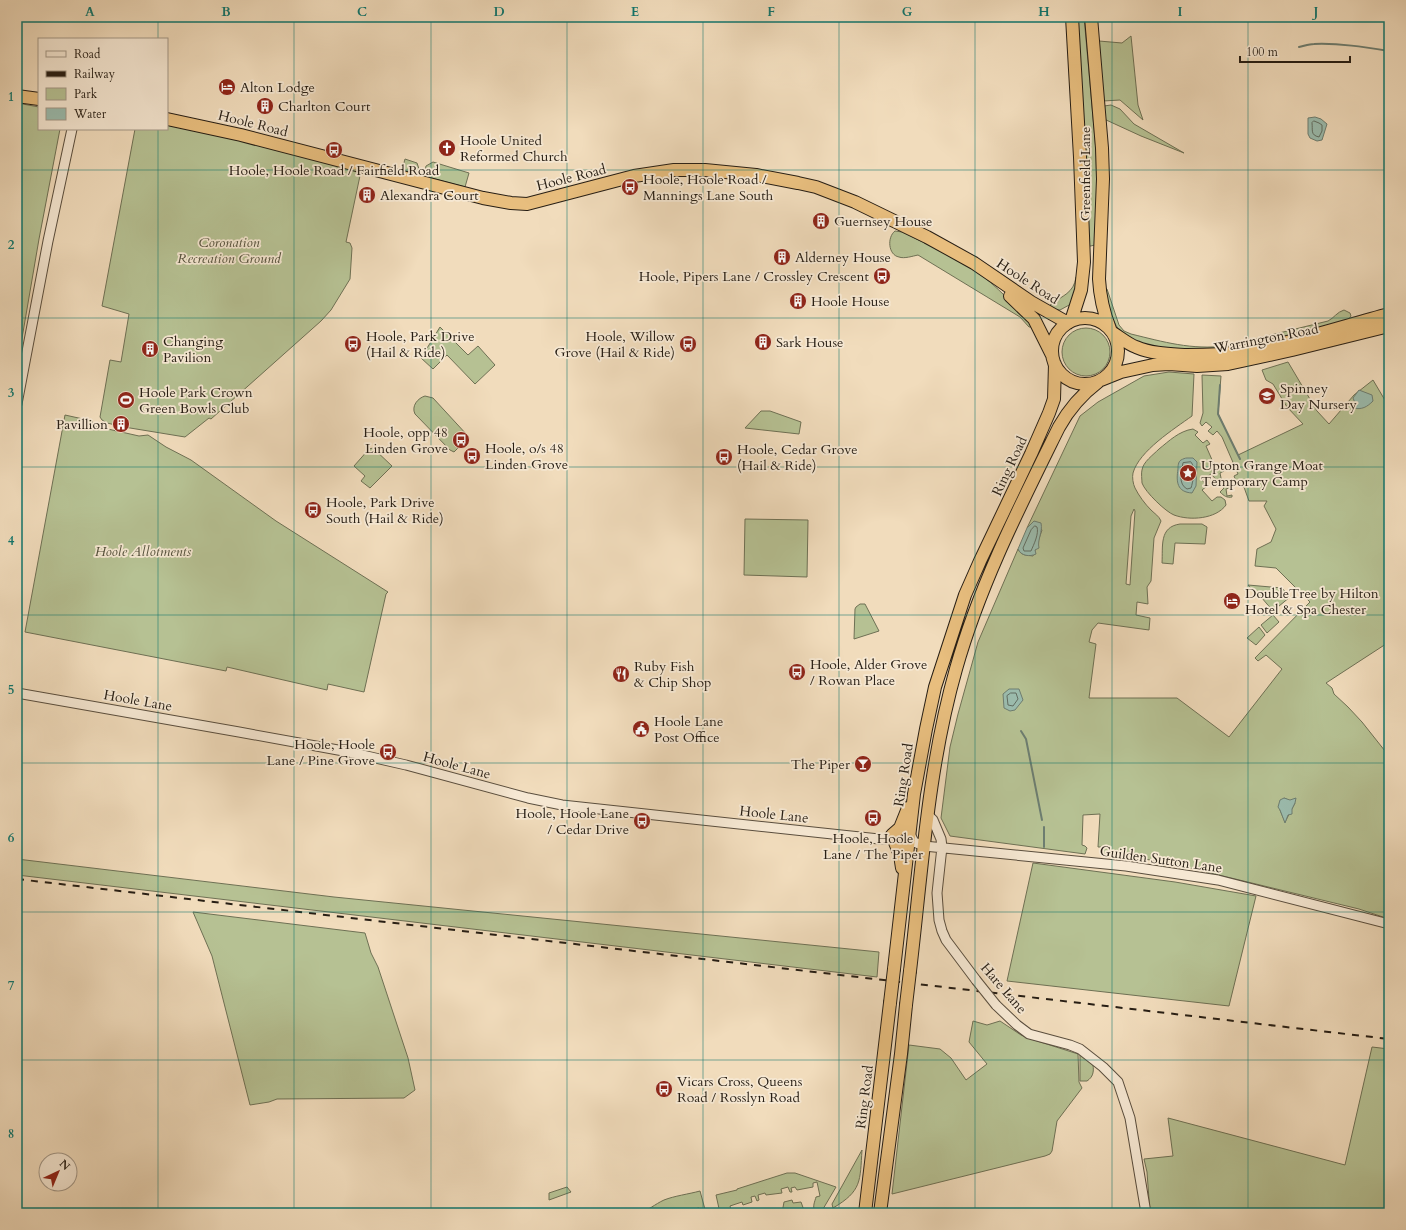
<svg xmlns="http://www.w3.org/2000/svg" width="1406" height="1230" font-family="Cardo,serif">
<style>
.green{fill:#b6c193;stroke:#6e7054;fill-rule:evenodd}
.water{fill:#9bbcae;stroke:#6d7d70}
.lines{fill:none;stroke-linecap:round;stroke-linejoin:round}
.shore{stroke:#616d61;stroke-width:1}
.stream{stroke:#6d7d70;stroke-width:2}
.tertiary-casing{stroke:#5a4e3e;stroke-width:11}
.trunk-casing{stroke:#271e14;stroke-width:14}
.tertiary{stroke:#f6e8d3;stroke-width:9}
.trunk{stroke:#e8be7e;stroke-width:12}
.rail{stroke:#271e14;stroke-width:2;stroke-dasharray:7 7;stroke-linecap:butt}
.tertiary-bridge-casing{stroke:#5a4e3e;stroke-width:11;stroke-linecap:butt}
.trunk-bridge-casing{stroke:#271e14;stroke-width:14;stroke-linecap:butt}
.tertiary-bridge{stroke:#f6e8d3;stroke-width:9}
.trunk-bridge{stroke:#e8be7e;stroke-width:12}
.grid{fill:none;stroke:#0f766e;stroke-width:1;stroke-opacity:0.55}
.labels{text-anchor:middle;stroke-width:3.5;stroke-linejoin:round;paint-order:stroke}
.poi-label{font-size:14px;fill:#271e14;stroke:#f6e8d3;text-anchor:start}
.street-label{font-size:14px;fill:#271e14;stroke:#f6e8d3}
.park-label{font-size:14px;font-style:italic;fill:#524f3a;stroke:#f6e8d3}
.neatline{fill:none;stroke:#0f766e;stroke-width:1.5}
.grid-label{font-size:13px;text-anchor:middle;font-weight:bold;fill:#0f766e}
</style>
<rect width="100%" height="100%" fill="#f1dcbc"/>
<filter id="stains"><feTurbulence type="fractalNoise" baseFrequency=".005" numOctaves="4"/><feColorMatrix values="0 0 0 0 .2 0 0 0 0 .09 0 0 0 0 .02 0 0 0 .5 -.17"/></filter>
<radialGradient id="worn" r=".72"><stop offset=".6" stop-color="#630" stop-opacity="0"/><stop offset="1" stop-color="#630" stop-opacity=".3"/></radialGradient>
<path class="green" d="M 1075,17 L 1084,17 L 1096,151 L 1097,203 L 1095,245 L 1086,247 Z
M 1131,36 L 1138,105 L 1143,120 L 1120,100 L 1103,101 L 1099,41 L 1122,43 Z
M 17,103 L 39,107 L 39,129 L 60,129 L 39,239 L 21,344 L 17,343 Z
M 1111,105 L 1120,109 L 1134,124 L 1184,153 L 1141,136 L 1104,119 L 1104,106 Z
M 167,119 L 361,171 L 346,242 L 350,243 L 352,248 L 350,279 L 331,310 L 321,321 L 211,419 L 209,418 L 185,437 L 124,427 L 107,423 L 102,420 L 100,417 L 110,360 L 121,362 L 129,314 L 102,306 L 135,129 L 167,129 Z
M 405,159 L 417,163 L 419,169 L 418,174 L 402,170 Z
M 433,162 L 469,173 L 465,187 L 424,176 L 426,166 Z
M 895,231 L 902,232 C 926,244 951,254 973,269 C 985,277 996,287 1006,297 C 1016,306 1025,315 1032,327 L 1029,327 L 1020,317 L 918,255 C 913,256 904,259 899,257 C 888,255 887,237 895,231 Z
M 1076,277 L 1078,277 L 1077,287 L 1071,304 L 1060,310 L 1053,309 L 1050,306 L 1051,304 C 1062,296 1074,293 1076,277 Z
M 1106,288 L 1107,289 L 1119,325 L 1124,331 L 1131,334 C 1164,342 1191,350 1226,346 L 1328,321 C 1334,318 1337,312 1344,310 L 1350,313 L 1351,316 L 1348,320 C 1298,333 1249,351 1196,351 C 1185,352 1174,349 1163,348 C 1148,346 1128,343 1119,330 C 1111,319 1107,302 1105,290 Z
M 440,327 L 468,355 L 478,346 L 495,365 L 475,384 L 447,355 L 433,369 L 421,358 Z
M1062 352a24 24 0 1 1 48 0a24 24 0 1 1-48 0Z
M 1288,362 L 1317,411 L 1329,424 L 1354,395 L 1373,380 L 1389,407 L 1389,642 L 1326,683 L 1332,688 L 1334,694 L 1348,707 L 1362,722 L 1389,756 L 1389,919 L 1359,909 L 1161,861 L 1102,855 L 1101,847 L 1098,847 L 1100,814 L 1083,815 L 1082,845 L 1085,846 L 1087,848 L 1085,854 L 950,836 L 941,818 L 950,747 L 958,714 L 978,642 L 1018,549 C 1021,556 1027,555 1033,556 L 1042,530 L 1034,521 L 1027,528 L 1080,416 L 1098,402 L 1144,376 L 1169,372 L 1194,374 L 1192,416 C 1174,429 1139,451 1133,473 C 1132,477 1133,484 1135,488 C 1139,496 1145,504 1151,510 C 1155,514 1159,516 1161,521 L 1154,538 L 1151,581 L 1147,587 L 1148,604 L 1137,602 L 1136,615 L 1150,618 L 1149,630 L 1098,623 L 1092,630 L 1089,642 L 1096,644 L 1089,698 L 1177,698 L 1229,737 L 1282,669 L 1266,655 L 1258,661 L 1255,658 L 1310,602 L 1276,568 L 1255,566 L 1257,549 L 1271,542 L 1276,529 L 1264,506 L 1267,501 L 1249,501 L 1241,479 L 1236,481 L 1234,476 L 1238,474 L 1222,437 L 1217,431 L 1213,435 L 1208,431 L 1212,427 L 1206,422 L 1202,426 L 1200,423 L 1203,413 L 1202,375 L 1221,376 L 1218,414 L 1238,455 L 1303,424 L 1287,407 L 1273,384 L 1266,380 L 1262,370 ZM 1134,509 L 1135,511 L 1130,585 L 1126,584 L 1131,516 ZM 1284,798 L 1295,803 L 1285,822 L 1280,810 Z
M 425,396 L 433,398 L 468,436 L 468,438 L 454,452 L 450,450 L 415,414 C 411,406 418,398 425,396 Z
M 761,411 L 770,411 L 801,422 L 799,434 L 745,428 Z
M 65,415 L 92,421 L 94,426 L 99,427 L 139,436 L 148,435 L 166,447 L 191,460 L 276,521 L 388,592 L 386,594 L 364,692 L 328,684 L 327,690 L 227,667 L 226,671 L 25,632 Z
M 1193,429 L 1198,432 L 1195,435 L 1203,443 L 1207,440 L 1210,444 L 1206,446 L 1216,469 L 1222,467 L 1224,471 L 1220,473 L 1222,483 L 1227,483 L 1229,488 L 1226,489 L 1227,496 L 1232,495 L 1232,497 C 1227,498 1224,496 1220,492 L 1224,488 L 1211,474 L 1202,480 L 1207,486 L 1202,490 L 1212,501 L 1217,497 L 1221,497 L 1225,500 L 1226,505 C 1216,519 1190,521 1174,515 C 1166,512 1145,492 1142,483 C 1142,480 1141,473 1142,470 C 1143,462 1153,455 1159,449 C 1169,441 1179,431 1193,429 Z
M 373,448 L 392,466 L 370,488 L 361,481 L 365,476 L 354,466 L 369,449 Z
M 745,519 L 808,520 L 807,577 L 744,575 Z
M 1180,524 L 1202,524 L 1207,527 L 1205,544 L 1175,543 L 1173,564 L 1162,563 C 1163,546 1159,527 1180,524 Z
M 1248,585 L 1282,588 L 1290,597 L 1273,611 L 1261,597 L 1259,598 Z
M 860,604 L 865,604 L 879,631 L 854,639 L 855,609 L 856,607 Z
M 1273,615 L 1279,622 L 1267,633 L 1261,625 Z
M 1259,627 L 1265,635 L 1256,645 L 1247,638 Z
M 17,859 L 334,897 L 879,952 L 877,977 L 17,875 Z
M 1033,863 L 1175,882 L 1256,896 L 1229,1006 L 1007,981 Z
M 193,912 L 365,933 L 371,953 L 378,967 L 408,1058 L 415,1090 L 404,1098 L 277,1099 L 269,1102 L 250,1105 L 212,956 Z
M 973,1021 L 987,1025 L 1000,1021 L 1021,1035 L 1031,1039 L 1078,1054 L 1079,1082 L 1082,1088 L 1057,1121 L 1052,1151 L 1050,1154 L 1045,1156 L 892,1194 L 909,1045 L 940,1049 L 951,1058 L 966,1080 L 987,1064 L 969,1042 Z
M 1372,1047 L 1389,1049 L 1389,1213 L 1150,1213 L 1147,1172 L 1144,1159 L 1173,1156 L 1168,1118 L 1345,1165 Z
M 1080,1054 L 1093,1065 C 1094,1072 1093,1077 1087,1081 L 1080,1081 Z
M 862,1150 C 860,1181 862,1191 833,1208 L 832,1204 Z
M 787,1173 L 795,1173 L 836,1187 L 823,1209 L 815,1211 C 812,1207 815,1201 816,1197 L 820,1196 L 817,1182 L 813,1183 L 813,1187 L 797,1190 L 795,1187 L 791,1188 L 792,1192 L 790,1192 L 788,1187 L 781,1189 L 782,1193 L 766,1195 L 765,1193 L 758,1195 L 759,1200 L 757,1201 L 755,1196 L 751,1197 L 752,1202 L 743,1205 L 742,1202 L 730,1206 L 732,1213 L 720,1213 L 716,1195 L 737,1190 L 737,1189 Z
M 567,1187 L 571,1192 L 549,1200 L 549,1193 Z
M 700,1191 L 706,1213 L 701,1213 L 699,1208 L 694,1209 L 694,1211 L 688,1213 L 638,1213 C 648,1211 655,1204 664,1200 C 674,1196 689,1194 700,1191 Z
M 792,1200 L 793,1203 L 801,1202 L 805,1213 L 782,1213 L 784,1202 Z"/>
<path class="water" d="M 1315,117 L 1321,119 L 1327,124 L 1322,140 L 1317,141 L 1310,138 L 1308,134 L 1308,118 Z
M 1359,390 L 1372,395 L 1373,401 C 1367,407 1362,410 1353,408 L 1352,405 L 1355,403 L 1353,398 Z
M 1187,458 L 1193,458 L 1197,462 L 1196,486 L 1192,493 C 1177,492 1176,482 1178,469 C 1178,466 1178,462 1181,460 C 1183,459 1185,458 1187,458 Z
M 1034,521 L 1041,523 C 1043,532 1037,540 1039,548 L 1035,550 L 1036,554 C 1030,557 1021,556 1018,549 L 1027,528 Z
M 1009,689 L 1019,689 L 1023,700 L 1015,710 L 1010,711 L 1004,708 L 1003,694 Z
M 1284,798 L 1290,800 L 1296,798 L 1295,803 L 1292,809 L 1292,814 L 1288,815 L 1285,823 L 1280,810 L 1278,807 L 1280,800 Z"/>
<g class="lines">
<path class="shore" d="M 1314,121 L 1319,123 L 1322,125 L 1322,131 L 1319,137 C 1310,135 1313,130 1312,123 Z
M 1191,462 C 1196,467 1193,482 1191,488 L 1187,489 C 1178,484 1181,472 1183,463 Z
M 1035,526 L 1037,527 C 1039,534 1034,544 1031,551 L 1024,551 L 1023,548 L 1031,530 Z
M 1011,693 L 1016,693 L 1018,699 L 1013,706 L 1008,705 L 1007,696 Z"/>
<path class="stream" d="M 1299,47 C 1304,46 1309,44 1314,44 C 1339,43 1364,47 1389,51
M 1220,385 L 1218,414 L 1240,459
M 1021,731 L 1026,739 L 1042,820
M 1044,827 L 1044,847"/>
<g class="tertiary-casing">
<path id="tertiary" d="M 17,404 L 48,241 L 72,129
M 17,693 L 239,732 L 349,752 L 406,765 L 528,798 L 562,805 L 879,839 L 885,839 L 892,835
M 928,815 L 933,820 L 941,839 L 942,847 L 937,893 L 939,920 L 942,931 L 946,940 L 976,980
M 910,834 L 914,842 L 924,846 L 1126,866 L 1218,880 L 1389,924
M 996,1005 L 1017,1025 L 1029,1034 L 1070,1045 L 1080,1049 L 1103,1067 L 1118,1082 L 1130,1118 L 1146,1213"/>
</g>
<g class="trunk-casing">
<path id="trunk" d="M 1091,17 L 1102,148 L 1103,179 L 1099,279 C 1100,298 1103,311 1110,329
M 17,96 L 39,99
M 167,119 L 241,135 L 483,198 L 511,203 L 527,204 L 634,176 L 674,170 L 705,170 L 756,175 L 798,183 L 816,187 L 855,202 L 927,237 L 974,263 L 1031,302 L 1068,323
M 1010,296 L 1034,319 L 1052,355
M1052 351a33 33 0 1 1 66 0a33 33 0 1 1-66 0Z
M 1071,321 L 1081,290 L 1084,262 L 1080,157 L 1072,17
M 1113,333 C 1121,338 1128,344 1136,347 C 1152,354 1171,354 1187,355 C 1204,355 1222,355 1239,352 C 1289,344 1340,327 1389,314
M 1101,380 L 1121,372 L 1153,365 L 1169,364 L 1197,366 L 1228,364 L 1292,350 L 1389,326
M 902,868 L 900,855 L 892,835 L 900,828 L 908,808
M 894,969 L 914,794 L 926,729 L 935,687 L 965,595 L 980,561 L 1031,454 L 1049,413 L 1054,399 L 1055,364
M 910,971 C 922,870 928,767 956,669 C 980,584 1020,506 1059,427 C 1069,409 1081,395 1098,382
M 865,1213 L 890,1003
M 880,1213 L 901,1054 L 906,1005"/>
</g>
<use href="#tertiary" class="tertiary"/>
<use href="#trunk" class="trunk"/>
<path class="rail" d="M 17,879 L 1389,1039"/>
<g class="tertiary-bridge-casing">
<path id="tertiary-bridge" d="M 976,980 L 996,1005"/>
</g>
<g class="trunk-bridge-casing">
<path id="trunk-bridge" d="M 890,1003 L 894,969
M 906,1005 L 910,971"/>
</g>
<use href="#tertiary-bridge" class="tertiary-bridge"/>
<use href="#trunk-bridge" class="trunk-bridge"/>
</g>
<path class="grid" d="M 158,17 L 158,39M 294,17 L 294,1213M 431,17 L 431,1213M 567,17 L 567,1213M 703,17 L 703,1213M 839,17 L 839,1213M 975,17 L 975,1213M 1112,17 L 1112,1213M 1248,17 L 1248,1213M 158,129 L 158,1213M 17,170 L 1389,170M 17,318 L 1389,318M 17,467 L 1389,467M 17,615 L 1389,615M 17,763 L 1389,763M 17,912 L 1389,912M 17,1060 L 1389,1060"/>
<defs>
<g id="hotel-disc" transform="scale(0.9)"><circle r="9.5" fill="#8f2418" stroke="#f6e8d3"/><path d="M-6-4.5h1.5V1H6V5H4.5V3h-9V5H-6ZM-4 0a1.8 1.8 0 1 1 3.6 0ZM.5 0V-2.5h3Q6-2.5 6 0Z" fill="#fff"/></g>
<g id="building-disc" transform="scale(0.9)"><circle r="9.5" fill="#8f2418" stroke="#f6e8d3"/><path d="M-4-6H4V6H1V3H-1V6H-4ZM-2.5-4.3h1.7v1.8h-1.7ZM.8-4.3h1.7v1.8H.8ZM-2.5-1h1.7V.8h-1.7ZM.8-1h1.7V.8H.8Z" fill="#fff"/></g>
<g id="church-disc" transform="scale(0.9)"><circle r="9.5" fill="#8f2418" stroke="#f6e8d3"/><path d="M-1.2-6h2.4v3.5h3.3v2.4h-3.3V6h-2.4V-.1h-3.3v-2.4h3.3Z" fill="#fff"/></g>
<g id="bus-disc" transform="scale(0.9)"><circle r="9.5" fill="#8f2418" stroke="#f6e8d3"/><path d="M-5-6H5V4H4V6H2V4H-2V6H-4V4H-5ZM-3.5-4V0h7V-4ZM-3.5 1.2v1.5H-2V1.2ZM2 1.2v1.5H3.5V1.2Z" fill="#fff"/></g>
<g id="school-disc" transform="scale(0.9)"><circle r="9.5" fill="#8f2418" stroke="#f6e8d3"/><path d="M0-5L7-2L0 1L-7-2ZM-4 1L0 2.5L4 1V4Q0 6-4 4Z" fill="#fff"/></g>
<g id="stadium-disc" transform="scale(0.9)"><circle r="9.5" fill="#8f2418" stroke="#f6e8d3"/><path d="M0-5a6.5 5 0 1 0 0 10a6.5 5 0 1 0 0-10ZM-3.5-1.8h7v3.6h-7Z" fill="#fff"/></g>
<g id="sight-disc" transform="scale(0.9)"><circle r="9.5" fill="#8f2418" stroke="#f6e8d3"/><path d="M0-6L1.8-2.2L6-1.7L2.9 1.2L3.7 5.4L0 3.3L-3.7 5.4L-2.9 1.2L-6-1.7L-1.8-2.2Z" fill="#fff"/></g>
<g id="restaurant-disc" transform="scale(0.9)"><circle r="9.5" fill="#8f2418" stroke="#f6e8d3"/><path d="M-5-6h1v4h1v-4h1v4h1v-4h1v5L-1.5 .5V6h-2V.5L-5-1ZM5-6V6H3V1.5H1.5Q1.5-4 5-6Z" fill="#fff"/></g>
<g id="civic-disc" transform="scale(0.9)"><circle r="9.5" fill="#8f2418" stroke="#f6e8d3"/><path d="M-.6-6.5H3V-4.5H.6V-3L4-1V1h2V6H-6V1h2V-1L-.6-3ZM-1.2 2.5V6h2.4V2.5Z" fill="#fff"/></g>
<g id="bar-disc" transform="scale(0.9)"><circle r="9.5" fill="#8f2418" stroke="#f6e8d3"/><path d="M-6-5H6L.8 .8V4.5H3.5V6h-7V4.5H-.8V.8Z" fill="#fff"/></g>
</defs>
<g fill-rule="evenodd">
<use href="#hotel-disc" x="227" y="87"/>
<use href="#building-disc" x="265" y="106"/>
<use href="#church-disc" x="447" y="148"/>
<use href="#bus-disc" x="334" y="150"/>
<use href="#bus-disc" x="630" y="187"/>
<use href="#building-disc" x="367" y="195"/>
<use href="#building-disc" x="821" y="221"/>
<use href="#building-disc" x="782" y="257"/>
<use href="#bus-disc" x="882" y="276"/>
<use href="#building-disc" x="798" y="301"/>
<use href="#building-disc" x="763" y="342"/>
<use href="#bus-disc" x="353" y="344"/>
<use href="#bus-disc" x="688" y="344"/>
<use href="#building-disc" x="150" y="349"/>
<use href="#school-disc" x="1267" y="396"/>
<use href="#stadium-disc" x="126" y="400"/>
<use href="#building-disc" x="121" y="424"/>
<use href="#bus-disc" x="461" y="440"/>
<use href="#bus-disc" x="472" y="456"/>
<use href="#bus-disc" x="724" y="457"/>
<use href="#sight-disc" x="1188" y="473"/>
<use href="#bus-disc" x="313" y="510"/>
<use href="#hotel-disc" x="1232" y="601"/>
<use href="#bus-disc" x="797" y="672"/>
<use href="#restaurant-disc" x="621" y="674"/>
<use href="#civic-disc" x="641" y="729"/>
<use href="#bus-disc" x="388" y="752"/>
<use href="#bar-disc" x="863" y="764"/>
<use href="#bus-disc" x="873" y="818"/>
<use href="#bus-disc" x="642" y="821"/>
<use href="#bus-disc" x="664" y="1089"/>
</g>
<g class="labels">
<g class="poi-label">
<text x="240" y="92">Alton Lodge</text>
<text x="278" y="111">Charlton Court</text>
<text x="460" y="145">Hoole United<tspan x="460" dy="16">Reformed Church</tspan></text>
<text x="334" y="175" text-anchor="middle">Hoole, Hoole Road / Fairfield Road</text>
<text x="643" y="184">Hoole, Hoole Road /<tspan x="643" dy="16">Mannings Lane South</tspan></text>
<text x="380" y="200">Alexandra Court</text>
<text x="834" y="226">Guernsey House</text>
<text x="795" y="262">Alderney House</text>
<text x="869" y="281" text-anchor="end">Hoole, Pipers Lane / Crossley Crescent</text>
<text x="811" y="306">Hoole House</text>
<text x="366" y="341">Hoole, Park Drive<tspan x="366" dy="16">(Hail &amp; Ride)</tspan></text>
<text x="675" y="341" text-anchor="end">Hoole, Willow<tspan x="675" dy="16">Grove (Hail &amp; Ride)</tspan></text>
<text x="163" y="346">Changing<tspan x="163" dy="16">Pavilion</tspan></text>
<text x="776" y="347">Sark House</text>
<text x="1280" y="393">Spinney<tspan x="1280" dy="16">Day Nursery</tspan></text>
<text x="139" y="397">Hoole Park Crown<tspan x="139" dy="16">Green Bowls Club</tspan></text>
<text x="108" y="429" text-anchor="end">Pavillion</text>
<text x="448" y="437" text-anchor="end">Hoole, opp 48<tspan x="448" dy="16">Linden Grove</tspan></text>
<text x="485" y="453">Hoole, o/s 48<tspan x="485" dy="16">Linden Grove</tspan></text>
<text x="737" y="454">Hoole, Cedar Grove<tspan x="737" dy="16">(Hail &amp; Ride)</tspan></text>
<text x="1201" y="470">Upton Grange Moat<tspan x="1201" dy="16">Temporary Camp</tspan></text>
<text x="326" y="507">Hoole, Park Drive<tspan x="326" dy="16">South (Hail &amp; Ride)</tspan></text>
<text x="1245" y="598">DoubleTree by Hilton<tspan x="1245" dy="16">Hotel &amp; Spa Chester</tspan></text>
<text x="810" y="669">Hoole, Alder Grove<tspan x="810" dy="16">/ Rowan Place</tspan></text>
<text x="634" y="671">Ruby Fish<tspan x="634" dy="16">&amp; Chip Shop</tspan></text>
<text x="654" y="726">Hoole Lane<tspan x="654" dy="16">Post Office</tspan></text>
<text x="375" y="749" text-anchor="end">Hoole, Hoole<tspan x="375" dy="16">Lane / Pine Grove</tspan></text>
<text x="850" y="769" text-anchor="end">The Piper</text>
<text x="629" y="818" text-anchor="end">Hoole, Hoole Lane<tspan x="629" dy="16">/ Cedar Drive</tspan></text>
<text x="873" y="843" text-anchor="middle">Hoole, Hoole<tspan x="873" dy="16">Lane / The Piper</tspan></text>
<text x="677" y="1086">Vicars Cross, Queens<tspan x="677" dy="16">Road / Rosslyn Road</tspan></text>
</g>
<g class="street-label">
<text transform="translate(253 123) rotate(14)" y="5">Hoole Road</text>
<text transform="translate(1085 174) rotate(-90)" y="5">Greenfield Lane</text>
<text transform="translate(571 177) rotate(-14)" y="5">Hoole Road</text>
<text transform="translate(1028 281) rotate(33)" y="5">Hoole Road</text>
<text transform="translate(1266 338) rotate(-11)" y="5">Warrington Road</text>
<text transform="translate(1009 466) rotate(-65)" y="5">Ring Road</text>
<text transform="translate(138 700) rotate(10)" y="5">Hoole Lane</text>
<text transform="translate(457 765) rotate(15)" y="5">Hoole Lane</text>
<text transform="translate(903 775) rotate(-81)" y="5">Ring Road</text>
<text transform="translate(774 814) rotate(6)" y="5">Hoole Lane</text>
<text transform="translate(1161 859) rotate(8)" y="5">Guilden Sutton Lane</text>
<text transform="translate(1004 988) rotate(49)" y="5">Hare Lane</text>
<text transform="translate(864 1097) rotate(-83)" y="5">Ring Road</text>
</g>
<g class="park-label">
<text x="229" y="247">Coronation<tspan x="229" dy="16">Recreation Ground</tspan></text>
<text x="143" y="556">Hoole Allotments</text>
</g>
</g>
<rect width="1406" height="1230" fill="none" stroke="#f1dcbc" stroke-width="44"/>
<rect x="38" y="38" width="130" height="92" fill="#f6e8d3" stroke="#a39787"/>
<rect x="46" y="51" width="20" height="6" fill="#f6e8d3" stroke="#a39787"/>
<text x="74" y="58" font-size="12" fill="#271e14">Road</text>
<rect x="46" y="71" width="20" height="6" fill="#271e14" stroke="#a39787"/>
<text x="74" y="78" font-size="12" fill="#271e14">Railway</text>
<rect x="46" y="88" width="20" height="12" fill="#b6c193" stroke="#a39787"/>
<text x="74" y="98" font-size="12" fill="#271e14">Park</text>
<rect x="46" y="108" width="20" height="12" fill="#9bbcae" stroke="#a39787"/>
<text x="74" y="118" font-size="12" fill="#271e14">Water</text>
<g transform="translate(58 1172) rotate(44)"><circle r="19" fill="#f6e8d3" stroke="#a39787"/>
<path d="M0-3L7 15L0 10L-7 15Z" fill="#8f2418"/>
<text y="-6" font-size="11" font-weight="bold" text-anchor="middle" fill="#271e14">N</text>
</g>
<path d="M1240 56v6h110v-6" fill="none" stroke="#271e14" stroke-width="2"/>
<text x="1246" y="56" font-size="12" fill="#271e14" stroke="#f6e8d3" stroke-width="3" paint-order="stroke">100 m</text>
<rect x="22" y="22" width="1362" height="1186" class="neatline"/>
<g class="grid-label">
<text x="90" y="16">A</text>
<text x="226" y="16">B</text>
<text x="362" y="16">C</text>
<text x="499" y="16">D</text>
<text x="635" y="16">E</text>
<text x="771" y="16">F</text>
<text x="907" y="16">G</text>
<text x="1044" y="16">H</text>
<text x="1180" y="16">I</text>
<text x="1316" y="16">J</text>
<text x="11" y="101">1</text>
<text x="11" y="249">2</text>
<text x="11" y="397">3</text>
<text x="11" y="545">4</text>
<text x="11" y="694">5</text>
<text x="11" y="842">6</text>
<text x="11" y="990">7</text>
<text x="11" y="1138">8</text>
</g>
<rect width="100%" height="100%" filter="url(#stains)"/>
<rect width="100%" height="100%" fill="url(#worn)"/>
</svg>
